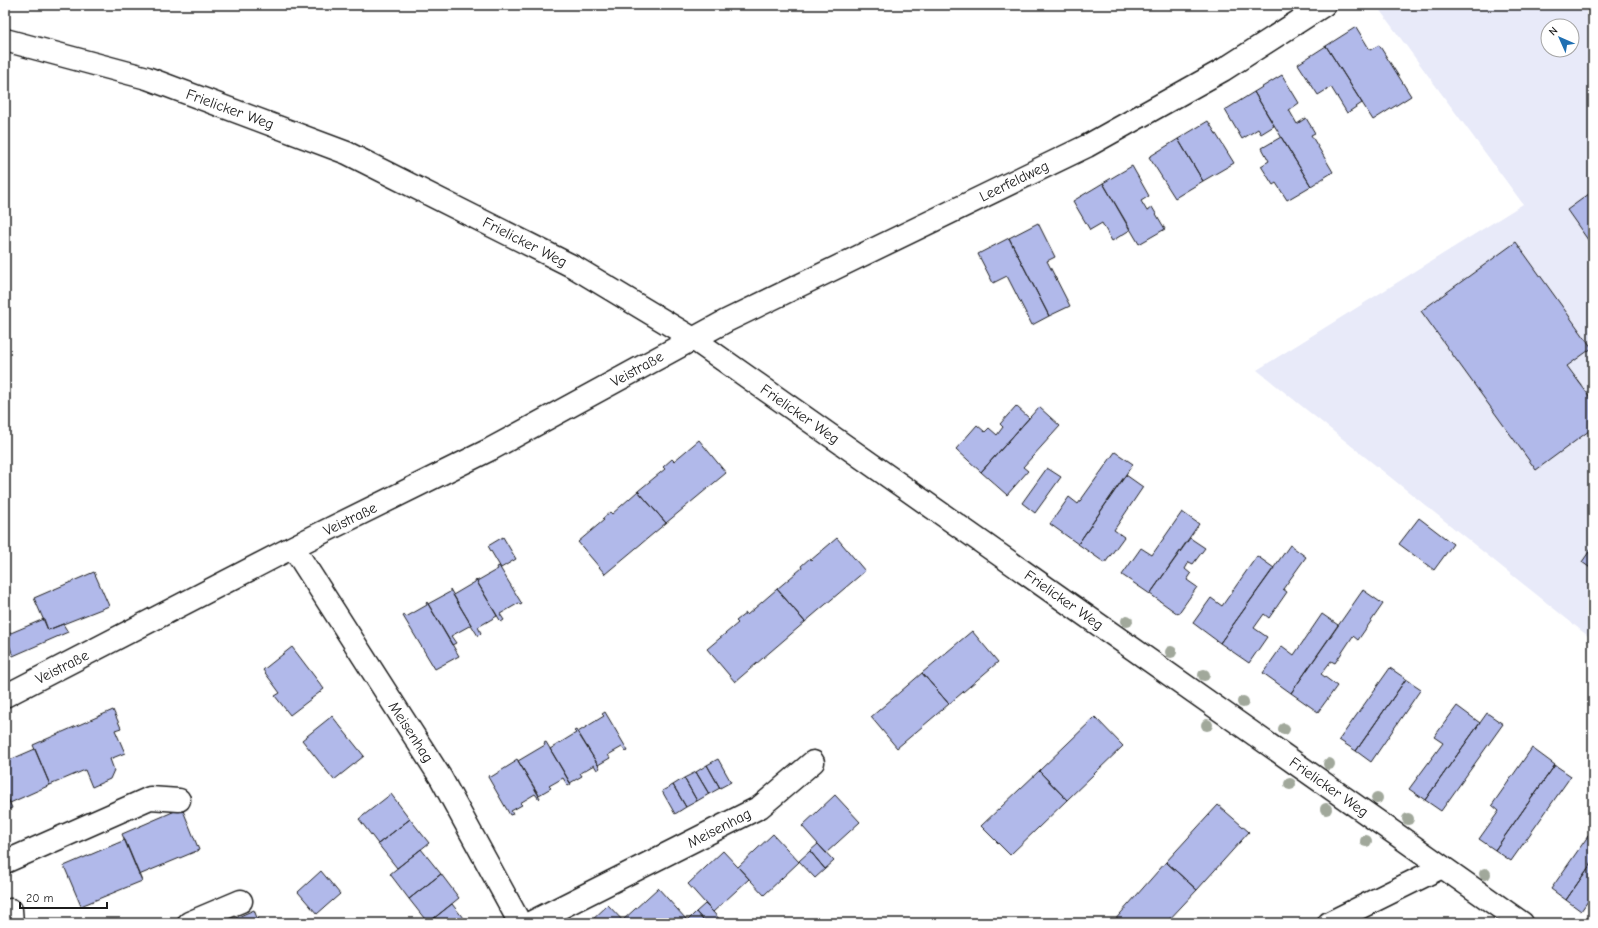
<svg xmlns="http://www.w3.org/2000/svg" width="1598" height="928" font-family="'Comic Neue',sans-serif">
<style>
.built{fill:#e8eaf9;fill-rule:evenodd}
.building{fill:#b1b9ea;stroke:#1c1c1c}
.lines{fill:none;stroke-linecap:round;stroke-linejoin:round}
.minor-casing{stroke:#1c1c1c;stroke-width:25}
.minor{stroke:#fff;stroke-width:22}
.tree{fill:#a1a89b}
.labels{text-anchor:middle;stroke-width:4;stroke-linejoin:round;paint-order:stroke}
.street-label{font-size:15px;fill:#1c1c1c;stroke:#fff}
</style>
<rect width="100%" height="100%" fill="#fff"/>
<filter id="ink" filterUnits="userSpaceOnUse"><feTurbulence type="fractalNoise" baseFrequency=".025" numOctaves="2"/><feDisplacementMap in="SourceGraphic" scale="8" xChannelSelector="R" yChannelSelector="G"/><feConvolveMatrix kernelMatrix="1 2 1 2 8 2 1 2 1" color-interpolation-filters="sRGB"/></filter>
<g filter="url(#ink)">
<path class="built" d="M 1376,5 L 1593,5 L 1593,640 L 1257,370 L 1523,204 ZM 1548,26 L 1572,26 L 1572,50 L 1548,50 Z"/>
<path class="building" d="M 1356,27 L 1370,50 L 1379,45 L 1411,96 L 1373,120 L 1326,46 Z
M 1326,46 L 1362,103 L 1347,113 L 1331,87 L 1318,95 L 1298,64 Z
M 1282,75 L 1299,103 L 1289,110 L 1297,124 L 1306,118 L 1315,133 L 1311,135 L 1333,172 L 1311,186 L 1254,92 Z
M 1254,92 L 1274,126 L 1261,134 L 1258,129 L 1242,139 L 1225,110 Z
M 1208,121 L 1234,163 L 1203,181 L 1178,139 Z
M 1281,137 L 1311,186 L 1287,200 L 1276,183 L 1273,185 L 1261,166 L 1269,161 L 1262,148 Z
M 1178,139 L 1203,181 L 1175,198 L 1149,157 Z
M 1132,166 L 1149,196 L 1141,201 L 1147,211 L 1152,207 L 1165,229 L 1139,244 L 1103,183 Z
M 1103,183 L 1130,230 L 1112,241 L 1102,223 L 1090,230 L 1073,201 Z
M 1593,191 L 1593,247 L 1567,210 Z
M 1038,223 L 1055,257 L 1047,261 L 1070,306 L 1049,316 L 1009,238 Z
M 1009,238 L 1049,316 L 1032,325 L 1007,276 L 993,283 L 978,254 Z
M 1516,242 L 1592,348 L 1567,366 L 1593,401 L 1593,428 L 1536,470 L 1421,311 Z
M 1016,406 L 1029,418 L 981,472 L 956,449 L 977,425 L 985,432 L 989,428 L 997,435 L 1003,427 L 1000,424 Z
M 1039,407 L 1060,426 L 1023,467 L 1028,471 L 1007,495 L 981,472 Z
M 699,440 L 726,473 L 666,523 L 638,491 L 665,469 L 663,467 L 672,459 L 674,461 Z
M 1115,452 L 1133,464 L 1078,544 L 1050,524 L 1069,497 L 1078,504 Z
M 1047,468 L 1061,477 L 1035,513 L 1022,503 Z
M 1126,475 L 1143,487 L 1114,530 L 1124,537 L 1105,563 L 1078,544 Z
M 638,491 L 666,523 L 605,574 L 578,542 L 604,520 L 602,519 L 610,512 L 612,514 Z
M 1182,512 L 1199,524 L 1150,594 L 1122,575 L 1141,548 L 1152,555 Z
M 1419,518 L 1453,544 L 1434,570 L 1399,544 Z
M 503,537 L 516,559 L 501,568 L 488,546 Z
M 837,538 L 865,571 L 805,622 L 777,589 L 802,568 L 801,566 L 810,558 L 811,560 Z
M 1190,538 L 1205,548 L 1193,564 L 1189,562 L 1185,569 L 1191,574 L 1187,580 L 1197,587 L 1178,614 L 1150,594 Z
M 1290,545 L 1306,557 L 1283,589 L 1287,592 L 1269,618 L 1264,614 L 1254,628 L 1267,637 L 1249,663 L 1220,643 Z
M 1593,546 L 1593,570 L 1582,562 Z
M 1257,556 L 1274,568 L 1220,643 L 1193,623 L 1211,598 L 1222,606 Z
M 499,566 L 522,604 L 520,605 L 519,603 L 500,614 L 504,620 L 501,622 L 476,580 L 477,581 L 498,569 L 497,567 Z
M 94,572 L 109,606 L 48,630 L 34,598 Z
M 476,580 L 497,616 L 478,627 L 481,633 L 478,636 L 453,595 L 475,582 Z
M 450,589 L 471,625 L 451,636 L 456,643 L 452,645 L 428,604 L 450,592 Z
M 777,589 L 805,622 L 735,682 L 707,649 L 738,623 L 736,621 L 746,613 L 747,615 Z
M 1363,590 L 1383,604 L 1358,640 L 1353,636 L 1335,663 L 1331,661 L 1321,674 L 1337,686 L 1318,712 L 1291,693 Z
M 427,602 L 459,656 L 435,669 L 403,616 L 405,615 L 406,617 L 427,605 L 426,603 Z
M 1322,614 L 1338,625 L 1291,693 L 1263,673 L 1282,646 L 1294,655 Z
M 44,619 L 48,630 L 63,624 L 68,632 L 13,656 L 6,635 Z
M 972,631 L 998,662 L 949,704 L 922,673 Z
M 292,647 L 324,689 L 290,715 L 275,696 L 280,693 L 263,670 Z
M 1390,668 L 1406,679 L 1356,751 L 1339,740 Z
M 922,673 L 949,704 L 897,748 L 871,717 Z
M 1406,679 L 1421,689 L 1371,762 L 1356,751 Z
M 1457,706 L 1480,723 L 1425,800 L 1409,789 L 1443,743 L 1434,737 Z
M 113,710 L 121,728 L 115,730 L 125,753 L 110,759 L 114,770 L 110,779 L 92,787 L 85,770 L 50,785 L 33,745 Z
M 605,712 L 628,751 L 626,752 L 622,747 L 608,755 L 610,758 L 598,765 L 578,732 L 604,716 L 602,714 Z
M 1487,713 L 1503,724 L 1441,811 L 1425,800 Z
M 332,716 L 364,756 L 334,780 L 302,740 Z
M 1095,717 L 1123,746 L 1067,800 L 1039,771 Z
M 576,730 L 600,768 L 597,770 L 594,765 L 580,773 L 582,776 L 570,783 L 550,749 L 576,733 L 574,731 Z
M 546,742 L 571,784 L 568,786 L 563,778 L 549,786 L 551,788 L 539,795 L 518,761 L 545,745 L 544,743 Z
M 1532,748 L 1555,765 L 1495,850 L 1479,839 L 1499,811 L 1492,805 Z
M 35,749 L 50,785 L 10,803 L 5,792 L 5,762 Z
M 517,759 L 540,798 L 539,799 L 535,794 L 520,803 L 522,805 L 511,811 L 513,814 L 510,815 L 488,777 L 489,775 L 491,777 L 515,762 L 514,761 Z
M 718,759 L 731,782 L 720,788 L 707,765 Z
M 707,765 L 720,788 L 709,794 L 696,772 Z
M 1555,765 L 1571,776 L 1511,861 L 1495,850 Z
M 1039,771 L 1067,800 L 1010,855 L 981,826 Z
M 696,772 L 709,794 L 697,801 L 684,778 Z
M 684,778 L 697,801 L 686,807 L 673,785 Z
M 673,785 L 686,807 L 675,814 L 662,791 Z
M 5,792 L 12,808 L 5,811 Z
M 391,794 L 410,819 L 378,844 L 359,819 Z
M 835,795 L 860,822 L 826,853 L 802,826 Z
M 1218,805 L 1249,832 L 1197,890 L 1166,862 Z
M 182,808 L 199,850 L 139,875 L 122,834 Z
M 410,819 L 429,843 L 397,868 L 378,844 Z
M 1593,829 L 1593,861 L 1566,900 L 1551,889 Z
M 773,834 L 799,862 L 764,895 L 738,867 Z
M 125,840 L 142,881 L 81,906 L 64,866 Z
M 818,844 L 834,861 L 825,869 L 810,851 Z
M 421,849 L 441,874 L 409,899 L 390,874 Z
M 723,851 L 749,879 L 713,912 L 688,884 Z
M 810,851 L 825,869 L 815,878 L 799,861 Z
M 1593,861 L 1593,894 L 1581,911 L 1566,900 Z
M 1166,862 L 1197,890 L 1166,923 L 1114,923 L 1113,922 Z
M 321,871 L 340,894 L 317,914 L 298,892 Z
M 441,874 L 459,898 L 428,923 L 409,899 Z
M 658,888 L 686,919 L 681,923 L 625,923 L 623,920 Z
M 452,904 L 467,923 L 427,923 L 428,923 Z
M 705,904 L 713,912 L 723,923 L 706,923 L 696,912 Z
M 608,905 L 625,923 L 589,923 Z
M 254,910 L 259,923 L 224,923 Z
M 696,912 L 706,923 L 686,922 Z"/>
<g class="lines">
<g class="minor-casing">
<path id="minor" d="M 5,40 L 147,78 L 347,153 L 574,267 L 692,338 L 1522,923
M 293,547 L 441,778 L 520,923
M 5,696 L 293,547 L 491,449 L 726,321 L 1087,146 L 1223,70 L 1324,5
M 5,862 L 150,798 L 179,800
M 11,910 L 12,923
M 189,923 L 241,901
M 530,923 L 760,807 L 813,762
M 1329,923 L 1442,867"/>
</g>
<use href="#minor" class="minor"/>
</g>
<g class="tree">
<circle cx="1127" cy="621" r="6"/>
<circle cx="1171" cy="652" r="6"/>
<circle cx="1204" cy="675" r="6"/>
<circle cx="1243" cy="702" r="6"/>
<circle cx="1207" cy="725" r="6"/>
<circle cx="1284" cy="729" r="6"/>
<circle cx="1329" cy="764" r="6"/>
<circle cx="1290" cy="784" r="6"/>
<circle cx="1377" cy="798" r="6"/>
<circle cx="1326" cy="809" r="6"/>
<circle cx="1408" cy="819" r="6"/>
<circle cx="1366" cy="841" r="6"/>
<circle cx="1485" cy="874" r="6"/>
</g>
</g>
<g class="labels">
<g class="street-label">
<text transform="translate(230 109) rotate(20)" y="5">Frielicker Weg</text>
<text transform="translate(1014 181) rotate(-26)" y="5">Leerfeldweg</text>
<text transform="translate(525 242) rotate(27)" y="5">Frielicker Weg</text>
<text transform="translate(637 369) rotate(-29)" y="5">Veistraße</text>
<text transform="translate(800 414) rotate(35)" y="5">Frielicker Weg</text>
<text transform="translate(350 519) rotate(-26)" y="5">Veistraße</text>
<text transform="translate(1064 600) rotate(35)" y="5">Frielicker Weg</text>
<text transform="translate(62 667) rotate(-27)" y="5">Veistraße</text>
<text transform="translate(411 732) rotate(57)" y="5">Meisenhag</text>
<text transform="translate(1329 787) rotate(35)" y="5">Frielicker Weg</text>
<text transform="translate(719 828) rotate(-27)" y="5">Meisenhag</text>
</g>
</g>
<rect width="1598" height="928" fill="none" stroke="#fff" stroke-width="20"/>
<rect x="10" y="10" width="1578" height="908" fill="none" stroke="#1c1c1c" stroke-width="1.5" filter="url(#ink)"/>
<g transform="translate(1560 38) rotate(315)"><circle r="19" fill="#ffffff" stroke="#a4a4a4"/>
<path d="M0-3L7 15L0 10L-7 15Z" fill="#1f6fb2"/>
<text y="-6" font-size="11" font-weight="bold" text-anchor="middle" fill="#1c1c1c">N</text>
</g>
<path d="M20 902v6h87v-6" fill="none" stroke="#1c1c1c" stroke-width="2"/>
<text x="26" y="902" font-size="12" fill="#1c1c1c" stroke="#ffffff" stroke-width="3" paint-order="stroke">20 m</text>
</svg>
